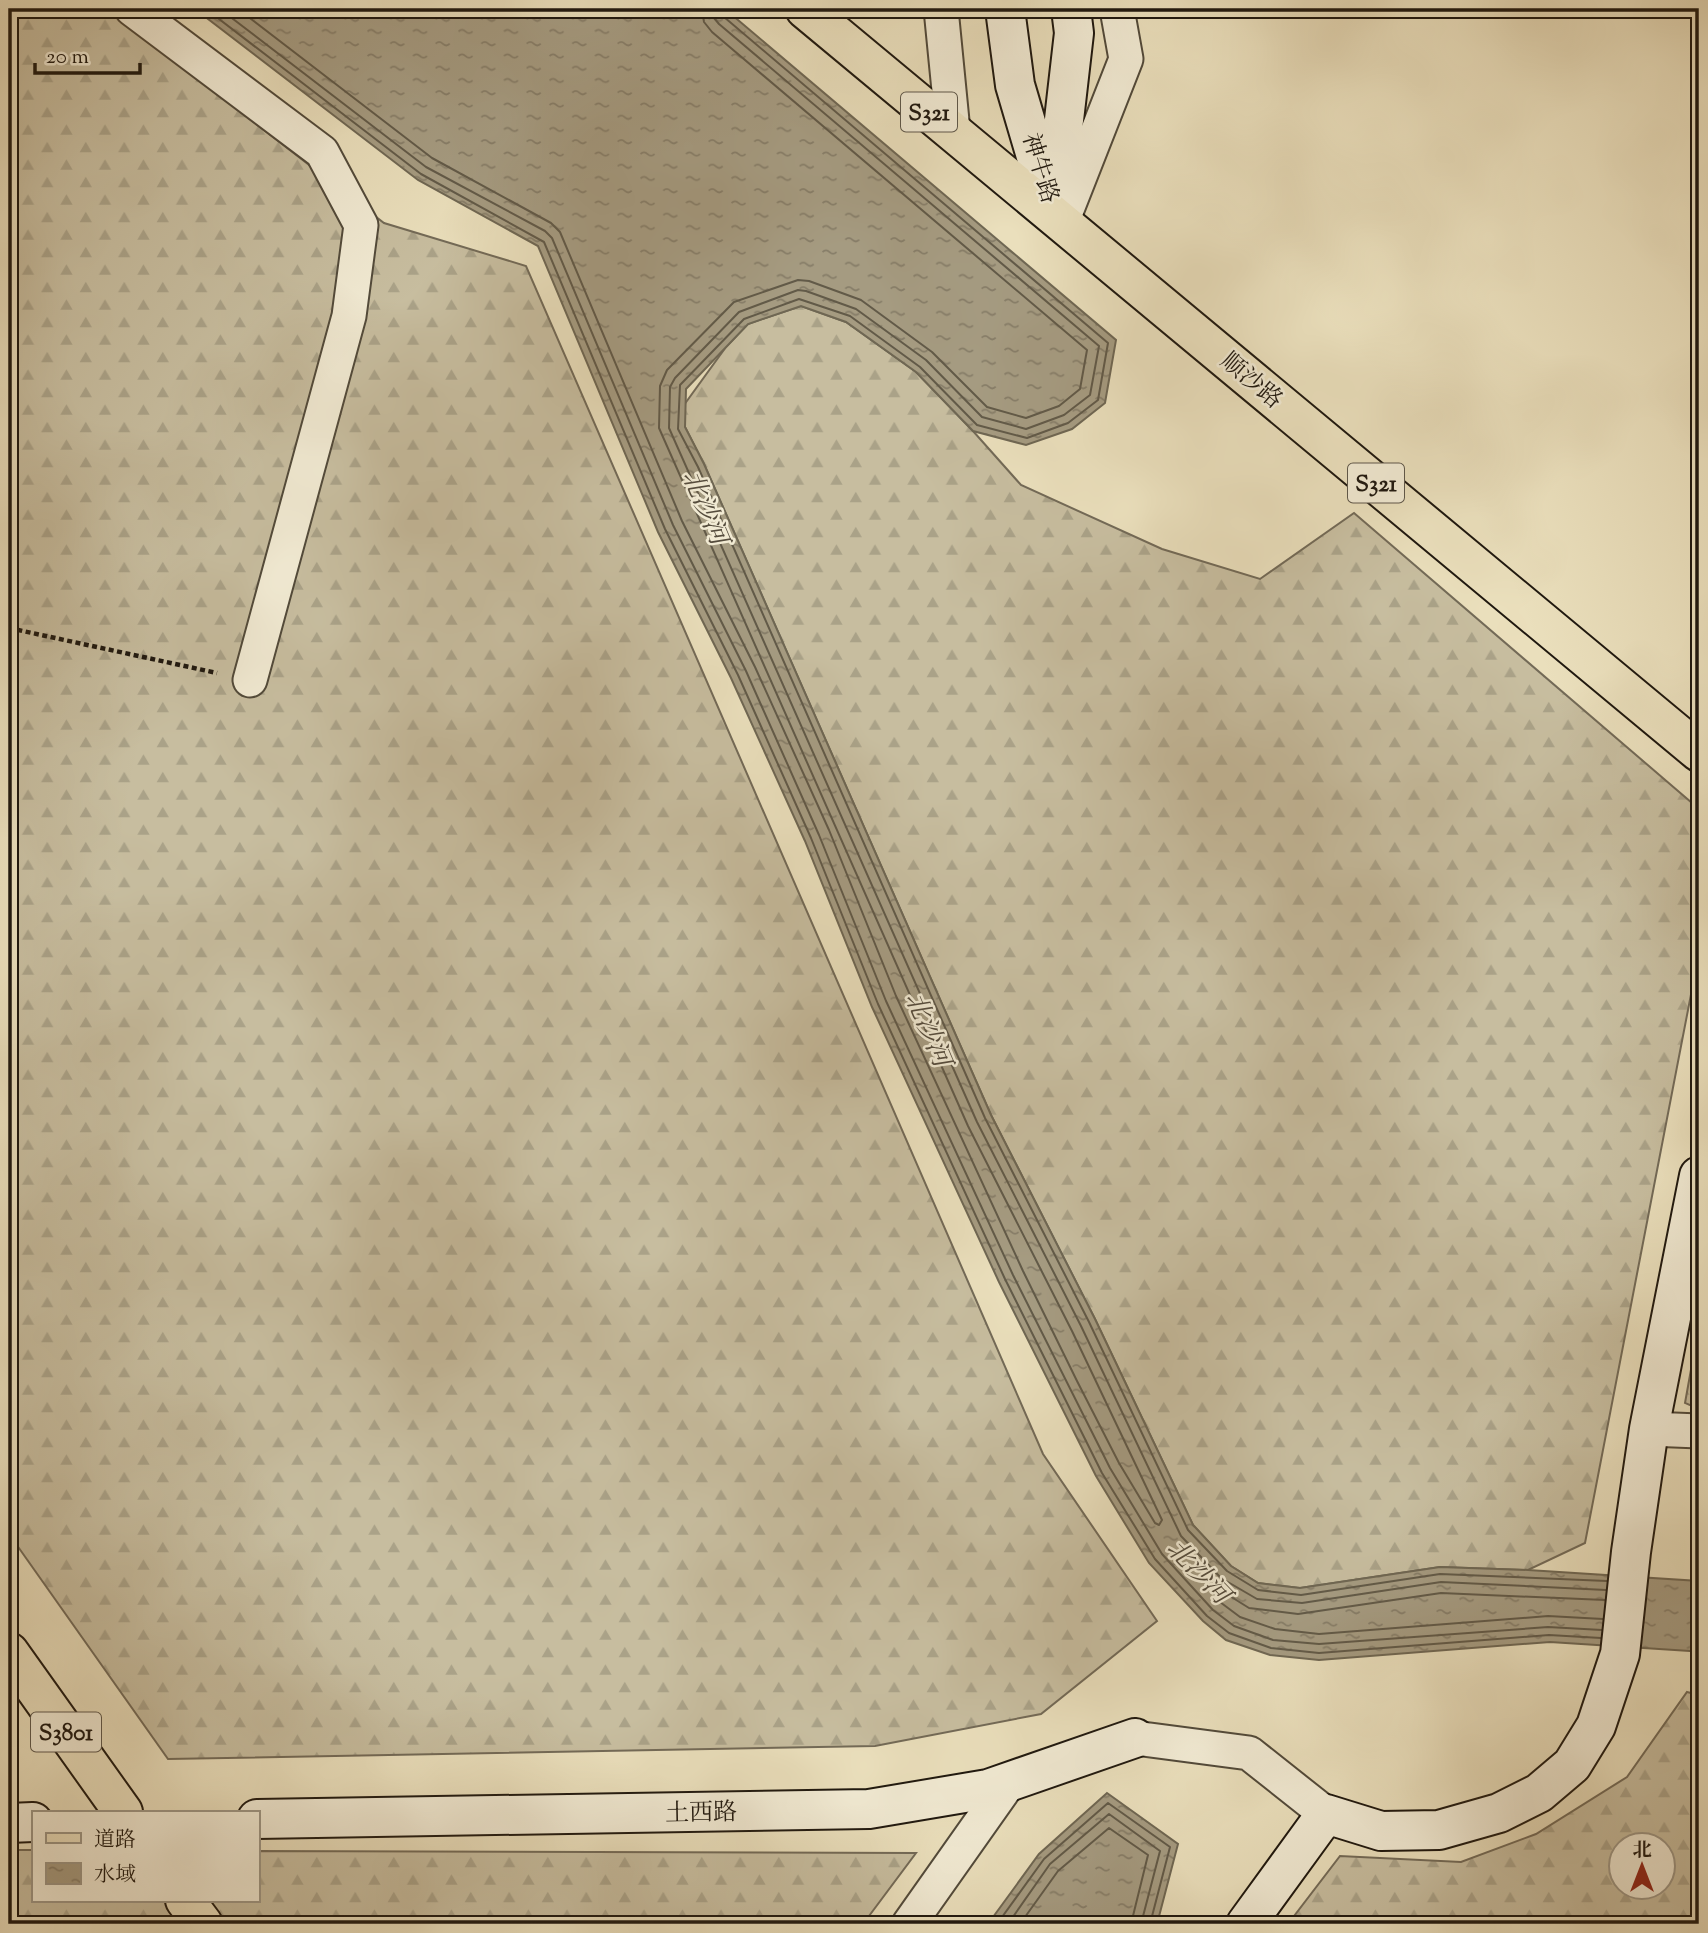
<svg xmlns="http://www.w3.org/2000/svg" width="1708" height="1933" font-family="'Sorts Mill Goudy','Noto Serif SC',serif">
<style>
.forest{fill:url(#forest-firs);stroke:#736a57;stroke-width:2;fill-rule:evenodd}
.water{fill:url(#water-ripples);stroke:#6f6753;stroke-width:2}
.lines{fill:none;stroke-linecap:round;stroke-linejoin:round}
.shore{stroke:#625a48;stroke-width:2}
.street-casing{stroke:#524a3a;stroke-width:37}
.secondary-casing{stroke:#1f180f;stroke-width:42}
.primary-casing{stroke:#1f180f;stroke-width:42}
.highway-casing{stroke:#1f180f;stroke-width:42}
.path{stroke:#1f180f;stroke-width:4.5;stroke-dasharray:5 3.5;stroke-linecap:butt}
.street{stroke:#f1ead3;stroke-width:33}
.secondary{stroke:#f1ead3;stroke-width:38}
.primary{stroke:#eadfbc;stroke-width:38}
.highway{stroke:#eadfbc;stroke-width:38}
.labels{text-anchor:middle;stroke-width:5;stroke-linejoin:round;paint-order:stroke}
.shield{fill:#f1ead3;stroke:#5e574a;stroke-width:2}
.shield-label{font-size:23px;font-weight:bold;fill:#1f180f}
.street-label{font-size:24px;fill:#1f180f;stroke:#f1ead3}
.water-label{font-size:26px;font-style:italic;fill:#554c3d;stroke:#f1ead3}
</style>
<defs>
<pattern id="forest-firs" width="22" height="20" patternUnits="userSpaceOnUse" patternTransform="scale(1.75)"><rect width="22" height="20" fill="#c7bd9f"/><path d="M5 1l3.5 6h-7zM16 11l3.5 6h-7z" fill="#aaa288"/></pattern>
<pattern id="water-ripples" width="26" height="14" patternUnits="userSpaceOnUse" patternTransform="scale(1.75)"><rect width="26" height="14" fill="#a59b81"/><path d="M2 4q2-2 4 0t4 0M15 11q2-2 4 0t4 0" fill="none" stroke="#867d68"/></pattern>
</defs>
<rect width="100%" height="100%" fill="#eadfbc"/>
<filter id="stains"><feTurbulence type="fractalNoise" baseFrequency=".00286" numOctaves="4"/><feColorMatrix values="0 0 0 0 .2 0 0 0 0 .09 0 0 0 0 .02 0 0 0 .5 -.17"/></filter>
<radialGradient id="worn" r=".72"><stop offset=".6" stop-color="#630" stop-opacity="0"/><stop offset="1" stop-color="#630" stop-opacity=".3"/></radialGradient>
<path class="forest" d="M 9,9 L 108,9 L 384,223 L 526,266 L 1043,1454 L 1157,1621 L 1041,1714 L 875,1746 L 168,1759 L 9,1534 Z
M 801,306 L 846,322 L 916,372 L 973,431 L 1021,485 L 1162,549 L 1260,579 L 1354,513 L 1699,809 L 1699,953 L 1585,1543 L 1528,1570 L 1440,1567 L 1300,1588 L 1258,1583 L 1231,1566 L 1193,1525 L 1095,1319 L 991,1115 L 704,464 L 685,427 L 684,405 L 726,347 L 748,324 Z
M 1699,1325 L 1699,1409 L 1685,1403 Z
M 1687,1692 L 1699,1695 L 1699,1924 L 1288,1924 L 1340,1856 L 1461,1862 L 1536,1834 L 1627,1777 ZM 1620,1846 L 1662,1846 L 1662,1888 L 1620,1888 Z
M 9,1850 L 33,1850 L 33,1900 L 257,1900 L 257,1851 L 916,1853 L 863,1924 L 9,1924 Z"/>
<path class="water" d="M 195,9 L 725,9 L 1116,340 L 1105,403 L 1072,429 L 1026,445 L 973,431 L 916,372 L 846,322 L 801,306 L 748,324 L 686,389 L 685,427 L 704,464 L 991,1115 L 1095,1319 L 1193,1525 L 1231,1566 L 1258,1583 L 1300,1588 L 1440,1567 L 1528,1570 L 1699,1581 L 1699,1653 L 1690,1651 L 1550,1642 L 1319,1660 L 1270,1655 L 1226,1640 L 1203,1621 L 1149,1563 L 1096,1476 L 999,1282 L 872,1007 L 805,841 L 731,678 L 658,532 L 538,246 L 418,180 Z
M 1107,1793 L 1178,1844 L 1157,1924 L 988,1924 L 1039,1854 Z"/>
<g class="lines">
<path class="shore" d="M 206,9 L 421,174 L 544,242 L 665,529 L 738,675 L 811,838 L 878,1004 L 1005,1279 L 1102,1473 L 1155,1559 L 1207,1616 L 1229,1633 L 1271,1648 L 1319,1653 L 1549,1635 L 1601,1638
M 220,9 L 426,167 L 545,231 L 552,238 L 673,525 L 746,671 L 819,835 L 886,1001 L 1013,1275 L 1110,1468 L 1162,1554 L 1213,1610 L 1234,1626 L 1273,1640 L 1319,1644 L 1548,1627 L 1602,1630
M 238,9 L 432,158 L 551,223 L 560,232 L 682,521 L 755,667 L 829,830 L 896,996 L 1023,1271 L 1077,1381 L 1119,1463 L 1155,1523 L 1159,1525 L 1162,1520 L 1072,1331 L 968,1126 L 659,428 L 660,386 L 667,370 L 734,302 L 798,280 L 809,281 L 861,300 L 932,352 L 987,407 L 1026,418 L 1059,406 L 1080,389 L 1087,350 L 712,32 L 704,22 L 702,9
M 713,9 L 714,18 L 719,24 L 1099,346 L 1090,395 L 1064,415 L 1026,429 L 982,417 L 926,360 L 856,309 L 806,291 L 798,290 L 739,312 L 675,378 L 670,387 L 669,428 L 977,1122 L 1081,1326 L 1181,1536 L 1221,1578 L 1257,1599 L 1302,1603 L 1441,1582 L 1606,1590
M 721,9 L 724,17 L 1108,343 L 1098,400 L 1068,423 L 1027,438 L 977,425 L 920,367 L 850,316 L 799,299 L 744,319 L 680,385 L 678,429 L 698,467 L 985,1118 L 1089,1322 L 1188,1530 L 1227,1571 L 1258,1590 L 1301,1595 L 1440,1574 L 1607,1581
M 1603,1619 L 1548,1616 L 1319,1634 L 1275,1629 L 1240,1617 L 1220,1602 L 1212,1591 L 1217,1588 L 1249,1608 L 1298,1614 L 1441,1593 L 1605,1600
M 997,1924 L 1044,1859 L 1108,1803 L 1170,1847 L 1150,1924
M 1008,1924 L 1050,1864 L 1109,1814 L 1160,1851 L 1141,1924
M 1020,1924 L 1058,1871 L 1109,1828 L 1148,1855 L 1131,1924"/>
<g class="street-casing">
<path id="street" d="M 132,9 L 322,152 L 361,225 L 349,316 L 250,680
M 941,9 L 953,131
M 1062,222 L 1126,59 L 1117,9
M 1649,1429 L 1699,1431
M 1135,1738 L 1249,1753 L 1326,1814
M 909,1924 L 1010,1781"/>
</g>
<g class="secondary-casing">
<path id="secondary" d="M 1005,9 L 1015,85 L 1053,214
M 1055,198 L 1074,33 L 1071,9
M 257,1819 L 869,1809 L 988,1789 L 1135,1738
M 9,1823 L 33,1822
M 1246,1924 L 1326,1814 L 1381,1831 L 1439,1830 L 1499,1813 L 1539,1793 L 1572,1765 L 1596,1726 L 1620,1654 L 1631,1552 L 1649,1429 L 1699,1176"/>
</g>
<g class="primary-casing">
<path id="primary" d="M 805,9 L 1699,752"/>
</g>
<g class="highway-casing">
<path id="highway" d="M 9,1652 L 123,1812
M 185,1900 L 203,1924"/>
</g>
<path class="path" d="M 9,628 L 217,673"/>
<use href="#street" class="street"/>
<use href="#secondary" class="secondary"/>
<use href="#primary" class="primary"/>
<use href="#highway" class="highway"/>
</g>
<g class="labels">
<g class="shield">
<rect x="901" y="92.5" width="56" height="39" rx="5"/>
<rect x="1348" y="463.5" width="56" height="39" rx="5"/>
<rect x="31" y="1712.5" width="70" height="39" rx="5"/>
</g>
<g class="shield-label">
<text x="929" y="120">S321</text>
<text x="1376" y="491">S321</text>
<text x="66" y="1740">S3801</text>
</g>
<g class="street-label">
<text transform="translate(1041 168) rotate(73)" y="8">神牛路</text>
<text transform="translate(1252 380) rotate(40)" y="8">顺沙路</text>
<text transform="translate(701 1812) rotate(-1)" y="8">土西路</text>
</g>
<g class="water-label">
<text transform="translate(706 507) rotate(67)" y="9">北沙河</text>
<text transform="translate(929 1029) rotate(67)" y="9">北沙河</text>
<text transform="translate(1199 1571) rotate(46)" y="9">北沙河</text>
</g>
</g>
<rect width="1708" height="1933" fill="none" stroke="#eadfbc" stroke-width="35"/>
<rect x="10" y="10" width="1687" height="1912" fill="none" stroke="#1f180f" stroke-width="3.5"/>
<rect x="18" y="18" width="1673" height="1898" fill="none" stroke="#1f180f" stroke-width="2"/>
<rect x="32" y="1811" width="228" height="91" fill="#f1ead3" stroke="#9d9685" stroke-width="2"/>
<rect x="46" y="1833" width="35" height="10" fill="#eadfbc" stroke="#9d9685" stroke-width="2"/>
<text x="94" y="1846" font-size="21" fill="#1f180f">道路</text>
<rect x="46" y="1863" width="35" height="21" fill="url(#water-ripples)" stroke="#9d9685" stroke-width="2"/>
<text x="94" y="1881" font-size="21" fill="#1f180f">水域</text>
<g transform="translate(1642 1866)"><circle r="33" fill="#f1ead3" stroke="#9d9685" stroke-width="2"/>
<path d="M0-5L12 26L0 18L-12 26Z" fill="#8f2418"/>
<text y="-10" font-size="19" font-weight="bold" text-anchor="middle" fill="#1f180f">北</text>
</g>
<path d="M35 63v10h105v-10" fill="none" stroke="#1f180f" stroke-width="3.5"/>
<text x="46" y="63" font-size="21" fill="#1f180f" stroke="#f1ead3" stroke-width="5" paint-order="stroke">20 m</text>
<rect width="100%" height="100%" filter="url(#stains)"/>
<rect width="100%" height="100%" fill="url(#worn)"/>
</svg>
